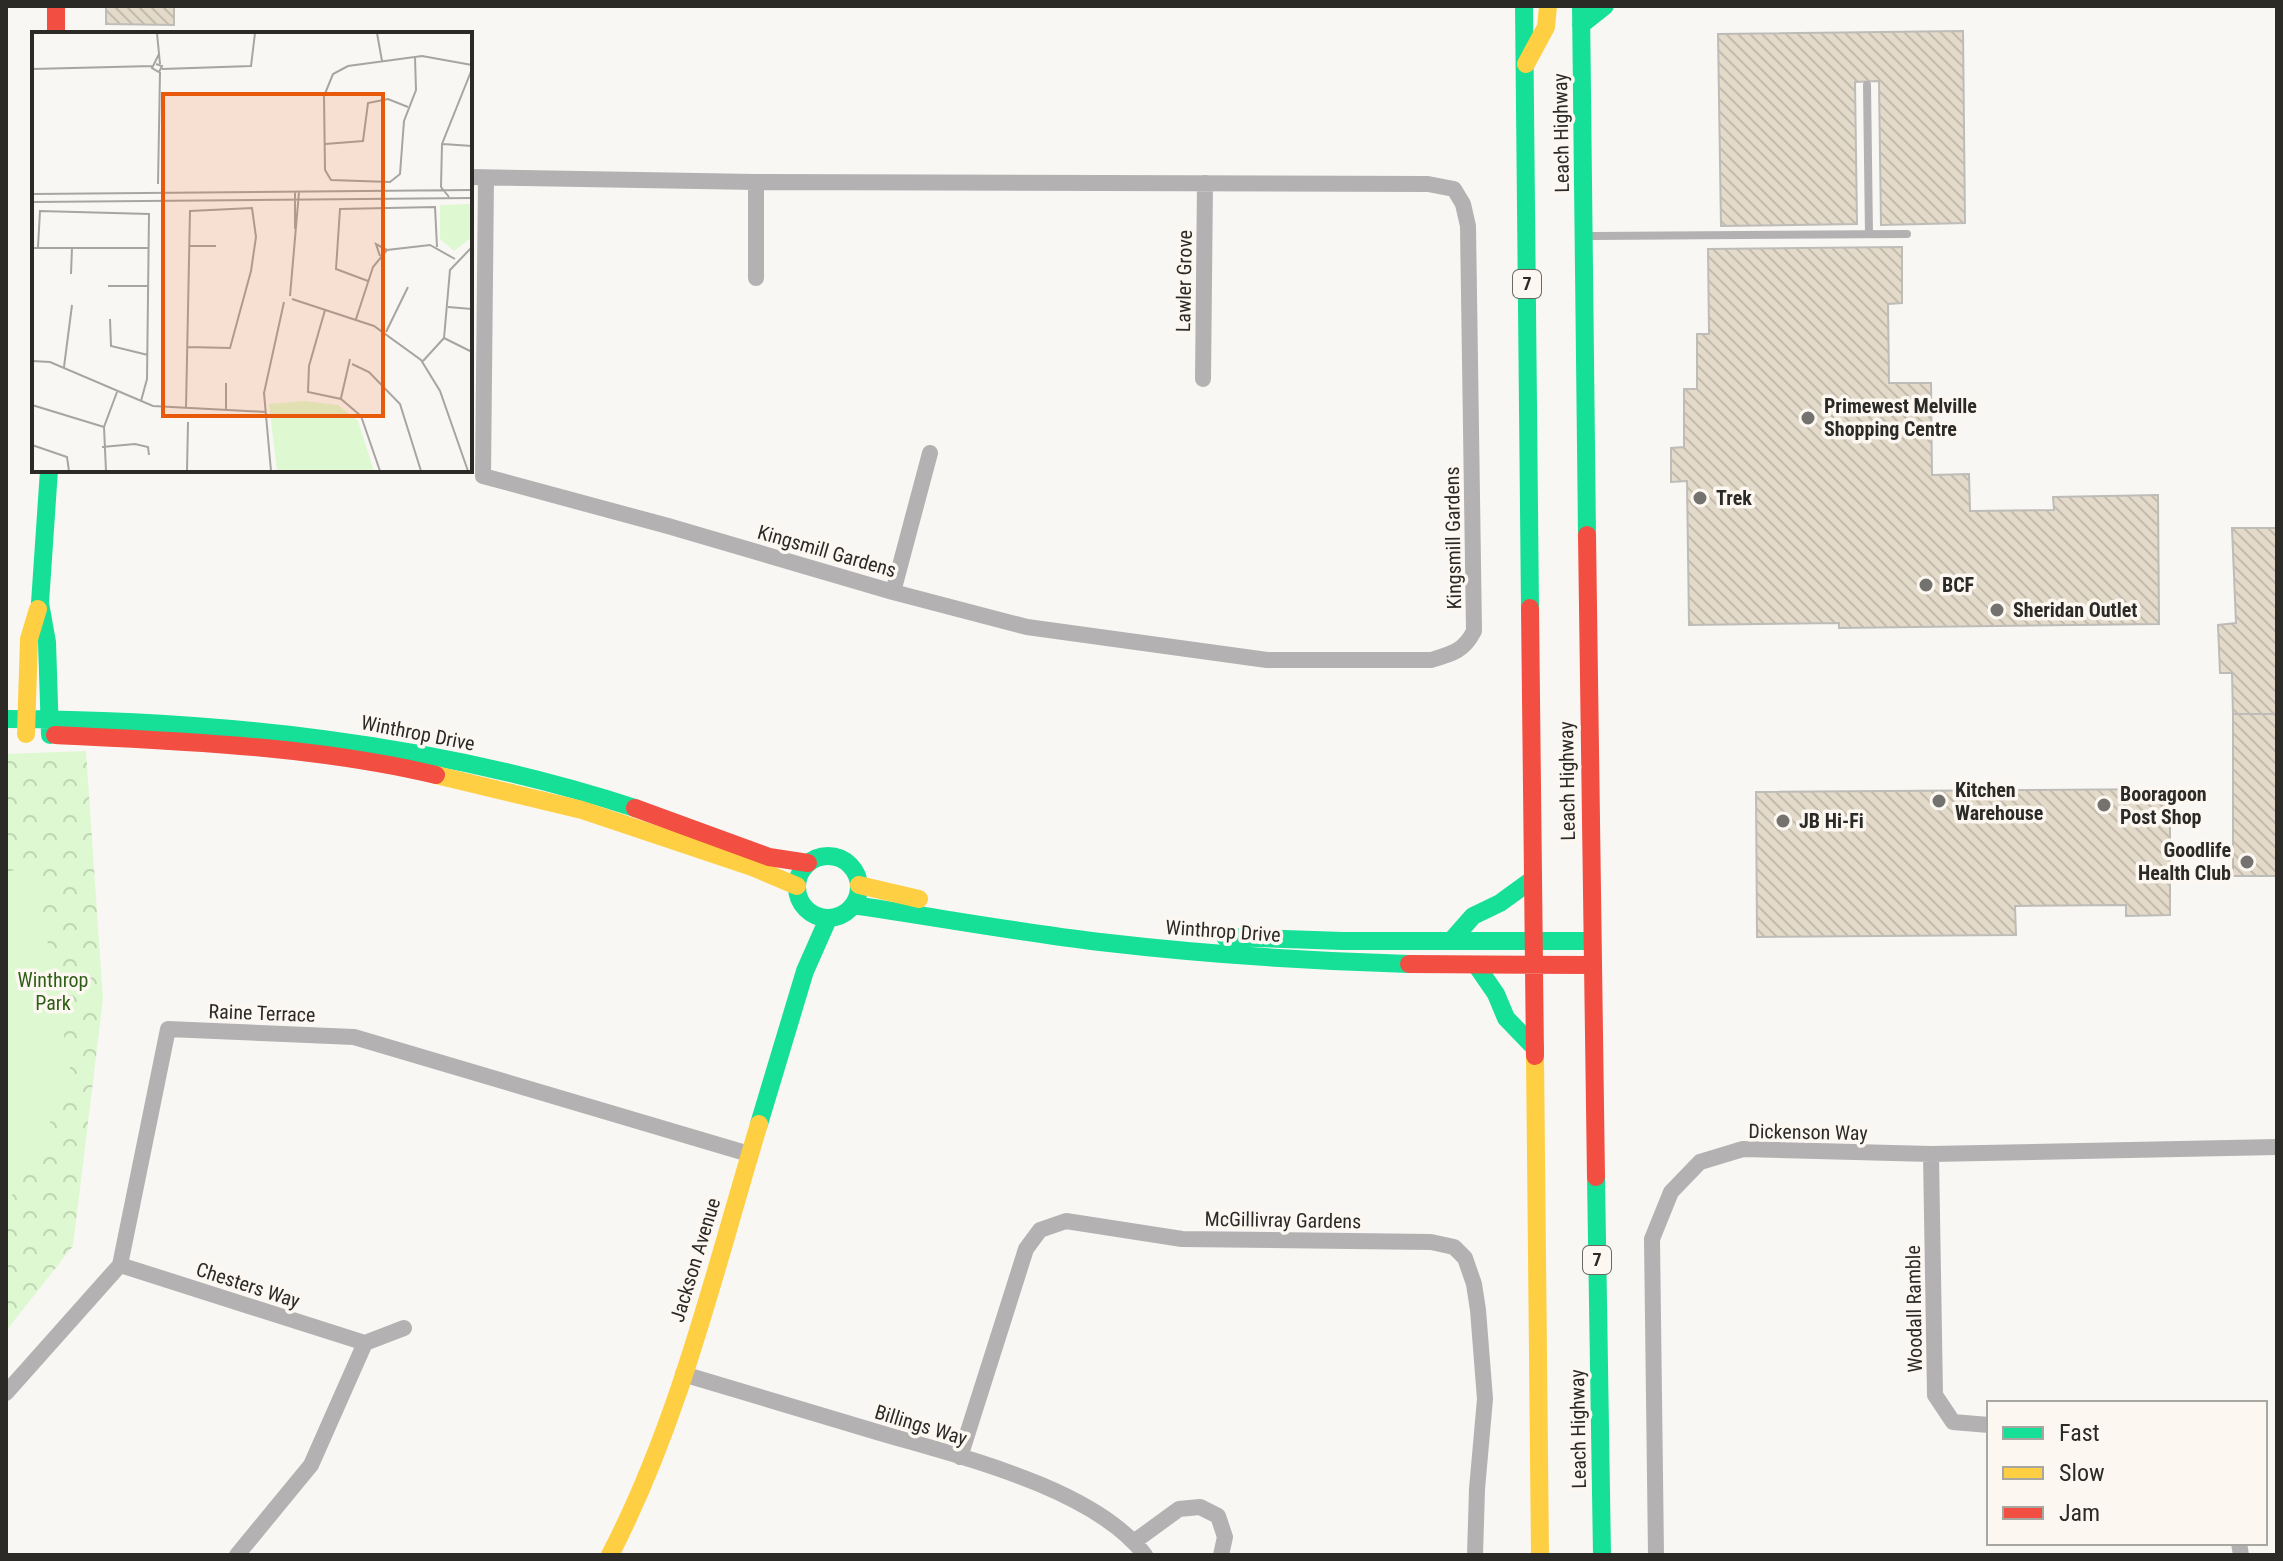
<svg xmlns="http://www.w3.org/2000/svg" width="2283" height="1561" font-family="'Roboto Condensed',sans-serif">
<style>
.park{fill:url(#park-crowns)}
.pitch{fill:#def8d1}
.building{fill:url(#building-back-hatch);stroke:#bebcb9;stroke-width:2}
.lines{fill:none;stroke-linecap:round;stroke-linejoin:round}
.lane{stroke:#b3b1b2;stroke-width:8}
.street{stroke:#b3b1b2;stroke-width:16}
.fast{stroke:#16e098;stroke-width:18}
.slow{stroke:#ffcf43;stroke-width:18}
.jam{stroke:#f24e42;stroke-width:18}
.poi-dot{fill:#73726f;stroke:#fcf8f1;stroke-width:3}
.labels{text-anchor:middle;stroke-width:7;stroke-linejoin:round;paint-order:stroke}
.shield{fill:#fcf8f1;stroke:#6a6864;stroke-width:2}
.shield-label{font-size:18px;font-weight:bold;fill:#2b2a27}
.street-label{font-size:20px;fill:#2b2a27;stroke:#fcf8f1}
.poi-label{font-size:20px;font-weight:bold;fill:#2b2a27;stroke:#fcf8f1;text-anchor:start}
.park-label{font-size:20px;fill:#2f5f17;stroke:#fcf8f1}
.inset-road{fill:none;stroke:#a7a5a2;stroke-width:2}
.view{fill:#e8590c;fill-opacity:0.15;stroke:#e8590c;stroke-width:4}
.inset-edge{fill:none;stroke:#2b2a27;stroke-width:4}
</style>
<defs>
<pattern id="park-crowns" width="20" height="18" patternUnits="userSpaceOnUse" patternTransform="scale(2)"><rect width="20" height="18" fill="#def8d1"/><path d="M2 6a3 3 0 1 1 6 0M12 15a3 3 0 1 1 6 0" fill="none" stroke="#bfd5b3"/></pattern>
<pattern id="building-back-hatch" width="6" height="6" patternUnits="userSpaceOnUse" patternTransform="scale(2)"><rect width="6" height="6" fill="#e3dac9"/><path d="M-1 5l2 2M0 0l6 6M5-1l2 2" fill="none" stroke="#c3bbad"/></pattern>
</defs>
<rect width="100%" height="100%" fill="#f9f7f4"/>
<path class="park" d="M 86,751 L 103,999 L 73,1246 L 6,1331 L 6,754 Z"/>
<path class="pitch" d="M 34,866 L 72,1080 L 6,1207 L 6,872 Z"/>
<path class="building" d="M 106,6 L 174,6 L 174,25 L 106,24 Z
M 1963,31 L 1965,223 L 1881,225 L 1879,81 L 1855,82 L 1857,224 L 1721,226 L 1718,34 Z
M 1902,247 L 1902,303 L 1888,304 L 1889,383 L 1931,383 L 1932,475 L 1969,474 L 1970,511 L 2054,510 L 2053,497 L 2158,495 L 2159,624 L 1839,628 L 1839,623 L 1689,625 L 1687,481 L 1671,482 L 1671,448 L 1684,447 L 1684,389 L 1697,389 L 1697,334 L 1709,334 L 1708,249 Z
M 2232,528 L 2277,528 L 2277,714 L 2233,714 L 2232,673 L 2220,673 L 2218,625 L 2236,623 Z
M 2233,714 L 2277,714 L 2277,876 L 2233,876 Z
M 2170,789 L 2170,915 L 2126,916 L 2126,905 L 2015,906 L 2016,935 L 1757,937 L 1756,792 Z"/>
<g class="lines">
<path class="lane" d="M 1867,85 L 1869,234
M 1592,236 L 1907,234"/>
<path class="street" d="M 470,177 L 756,182 L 1428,184 L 1454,189 L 1463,204 L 1468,226 L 1474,631 C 1464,651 1452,654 1431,660 L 1267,660 L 1027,627 L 893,592 L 668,526 L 483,476 L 486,178
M 756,182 L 756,278
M 1203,379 L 1205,183
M 893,592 L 930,453
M 1931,1154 L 1935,1395 L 1953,1422 L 1989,1425
M 120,1265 L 365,1343 L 404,1328
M 683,1374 C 748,1393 812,1413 877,1432 C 957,1456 1093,1487 1145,1555
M 6,1393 L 120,1265 L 168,1029 L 354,1037 L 749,1154
M 960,1457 L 1026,1249 L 1040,1230 L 1066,1221 L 1182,1239 L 1431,1242 L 1454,1247 L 1465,1258 L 1474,1284 L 1478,1310 L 1485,1399 L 1477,1489 L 1475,1555
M 1135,1541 L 1179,1509 L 1200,1507 L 1218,1516 L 1225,1537 L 1221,1555
M 2239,1543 L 2241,1555
M 237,1555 L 311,1465 L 365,1343
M 1656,1555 L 1652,1239 L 1671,1192 L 1700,1162 L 1743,1149 L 1931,1154 L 2277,1147"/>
<path class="fast" d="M 1524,6 L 1530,608
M 1581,6 L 1587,535
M 1581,25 L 1605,6
M 49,470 L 40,603 L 47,642 L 50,735
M 6,719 C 218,720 433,742 635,808
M797 887a31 31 0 1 1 62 0a31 31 0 1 1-62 0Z
M 853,905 C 935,917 1017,932 1100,942 C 1203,954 1306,961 1409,964
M 1225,937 L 1343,941 L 1592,941
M 1451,941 L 1473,916 L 1500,903 L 1533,879
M 1476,965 L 1496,994 L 1506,1018 L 1535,1048
M 759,1124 L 805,971 L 828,919
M 1596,1177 L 1602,1555"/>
<path class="slow" d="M 1526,64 L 1546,27 L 1548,6
M 26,734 L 29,639 L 38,609
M 436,775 L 582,810 L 752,867 L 797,886
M 859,885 L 919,899
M 1535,1056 L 1540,1555
M 610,1555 C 680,1420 715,1269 759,1124"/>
<path class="jam" d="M 56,6 L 56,34
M 1587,535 L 1596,1177
M 1530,608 L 1535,1056
M 55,735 C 180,741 314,746 436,775
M 635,808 L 769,857 L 808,863
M 1409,964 L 1592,965"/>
</g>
<g class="poi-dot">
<circle cx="1808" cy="418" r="8"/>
<circle cx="1700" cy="498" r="8"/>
<circle cx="1926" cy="585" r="8"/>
<circle cx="1997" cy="610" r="8"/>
<circle cx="1939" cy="801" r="8"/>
<circle cx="2104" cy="805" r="8"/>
<circle cx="1783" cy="821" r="8"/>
<circle cx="2247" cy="862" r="8"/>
</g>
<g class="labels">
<g class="shield">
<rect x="1513" y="270" width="28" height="28" rx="6"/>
<rect x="1583" y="1246" width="28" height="28" rx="6"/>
</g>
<g class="shield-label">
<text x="1527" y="290">7</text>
<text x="1597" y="1266">7</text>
</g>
<g class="street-label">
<text transform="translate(1561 133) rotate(-91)" y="7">Leach Highway</text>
<text transform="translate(1184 281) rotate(-89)" y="7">Lawler Grove</text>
<text transform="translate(1453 538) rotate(-91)" y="7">Kingsmill Gardens</text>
<text transform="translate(827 551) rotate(16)" y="7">Kingsmill Gardens</text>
<text transform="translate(418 733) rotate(11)" y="7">Winthrop Drive</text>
<text transform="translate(1567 781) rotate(-91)" y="7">Leach Highway</text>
<text transform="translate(1223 931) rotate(4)" y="7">Winthrop Drive</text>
<text transform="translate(262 1013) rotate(2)" y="7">Raine Terrace</text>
<text transform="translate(1808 1132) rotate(1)" y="7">Dickenson Way</text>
<text transform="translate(1283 1220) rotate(1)" y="7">McGillivray Gardens</text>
<text transform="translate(695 1260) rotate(-73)" y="7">Jackson Avenue</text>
<text transform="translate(248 1285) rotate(18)" y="7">Chesters Way</text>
<text transform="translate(1914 1309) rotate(-91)" y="7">Woodall Ramble</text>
<text transform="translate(921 1425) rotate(17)" y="7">Billings Way</text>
<text transform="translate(1578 1429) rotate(-91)" y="7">Leach Highway</text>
</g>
<g class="poi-label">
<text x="1824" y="413">Primewest Melville<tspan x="1824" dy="23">Shopping Centre</tspan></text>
<text x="1716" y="505">Trek</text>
<text x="1942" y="592">BCF</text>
<text x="2013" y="617">Sheridan Outlet</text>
<text x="1955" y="797">Kitchen<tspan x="1955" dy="23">Warehouse</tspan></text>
<text x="2120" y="801">Booragoon<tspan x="2120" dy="23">Post Shop</tspan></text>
<text x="1799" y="828">JB Hi-Fi</text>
<text x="2231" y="857" text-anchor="end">Goodlife<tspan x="2231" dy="23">Health Club</tspan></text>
</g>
<g class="park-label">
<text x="53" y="987">Winthrop<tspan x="53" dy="23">Park</tspan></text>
</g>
</g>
<g transform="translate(32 32)">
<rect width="440" height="440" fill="#f9f7f4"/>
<path d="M 439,172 L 439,206 L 422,219 L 408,207 L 408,173 ZM 272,369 L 306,373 L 326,389 L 342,439 L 245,439 L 237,372 Z" fill="#def8d1"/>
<path d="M 283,373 L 319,392 L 333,438 L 262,439 L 253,379 Z" fill="#def8d1"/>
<path class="inset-road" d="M 125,1 L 128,32M 345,1 L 350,29M 383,25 L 384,58 L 372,89 L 368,142 L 358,150 L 299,148 L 293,138 L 292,64 L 301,42 L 316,34 L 390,24 L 440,33M 124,32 L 130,34 L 127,40 L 120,36 L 127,22M 0,37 L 121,34M 130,37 L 219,34 L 223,1M 293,112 L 331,109 L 336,71 L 356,67 L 376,75M 411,112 L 440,114M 126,152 L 128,40M 0,162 L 440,158M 417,165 L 409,155 L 410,112 L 440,37M 0,170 L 440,166M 263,197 L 263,160M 157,214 L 184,214M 6,215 L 8,179 L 117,182 L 115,347 L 109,369M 0,216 L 116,216M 348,224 L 344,212 L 355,218M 39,242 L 40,216M 336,249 L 304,237 L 308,177 L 403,175 L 405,215M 76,254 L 116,254M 258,264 L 267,160M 260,267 L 342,294 L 389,328 L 408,359 L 436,439M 416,275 L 440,277M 293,278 L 277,334 L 276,360 L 309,367 L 329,384 L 348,439M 78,287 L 79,314 L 116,323M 324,287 L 341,235 L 355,218 L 398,213 L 423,227M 354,300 L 376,255M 412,306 L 440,320M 0,329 L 18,330 L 121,374 L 234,380M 391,329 L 412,306 L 418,238 L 440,215M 320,332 L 337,340 L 368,372 L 389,439M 32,335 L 40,273M 194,351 L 194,377M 309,366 L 318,327M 0,373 L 72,395M 154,376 L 158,179 L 220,176 L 224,205 L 219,239 L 198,316 L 156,315M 0,413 L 35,425 L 37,439M 70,415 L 103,412 L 116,415 L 117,423M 74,439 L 72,395 L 85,360M 155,439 L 156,390M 239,439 L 232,361 L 252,270"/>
<path class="view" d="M 131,62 L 351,62 L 351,384 L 131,384 Z"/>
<rect width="440" height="440" class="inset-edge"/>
</g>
<rect width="2283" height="1561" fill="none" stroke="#2b2a27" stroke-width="16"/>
<rect x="1987" y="1401" width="280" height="144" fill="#fcf8f1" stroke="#a8a6a0" stroke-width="2"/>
<rect x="2003" y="1427" width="40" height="12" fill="#16e098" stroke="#a8a6a0" stroke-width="2"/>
<text x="2059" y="1441" font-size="24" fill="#2b2a27">Fast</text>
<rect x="2003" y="1467" width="40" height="12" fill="#ffcf43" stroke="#a8a6a0" stroke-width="2"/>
<text x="2059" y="1481" font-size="24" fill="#2b2a27">Slow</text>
<rect x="2003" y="1507" width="40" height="12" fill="#f24e42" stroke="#a8a6a0" stroke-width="2"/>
<text x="2059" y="1521" font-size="24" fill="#2b2a27">Jam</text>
</svg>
